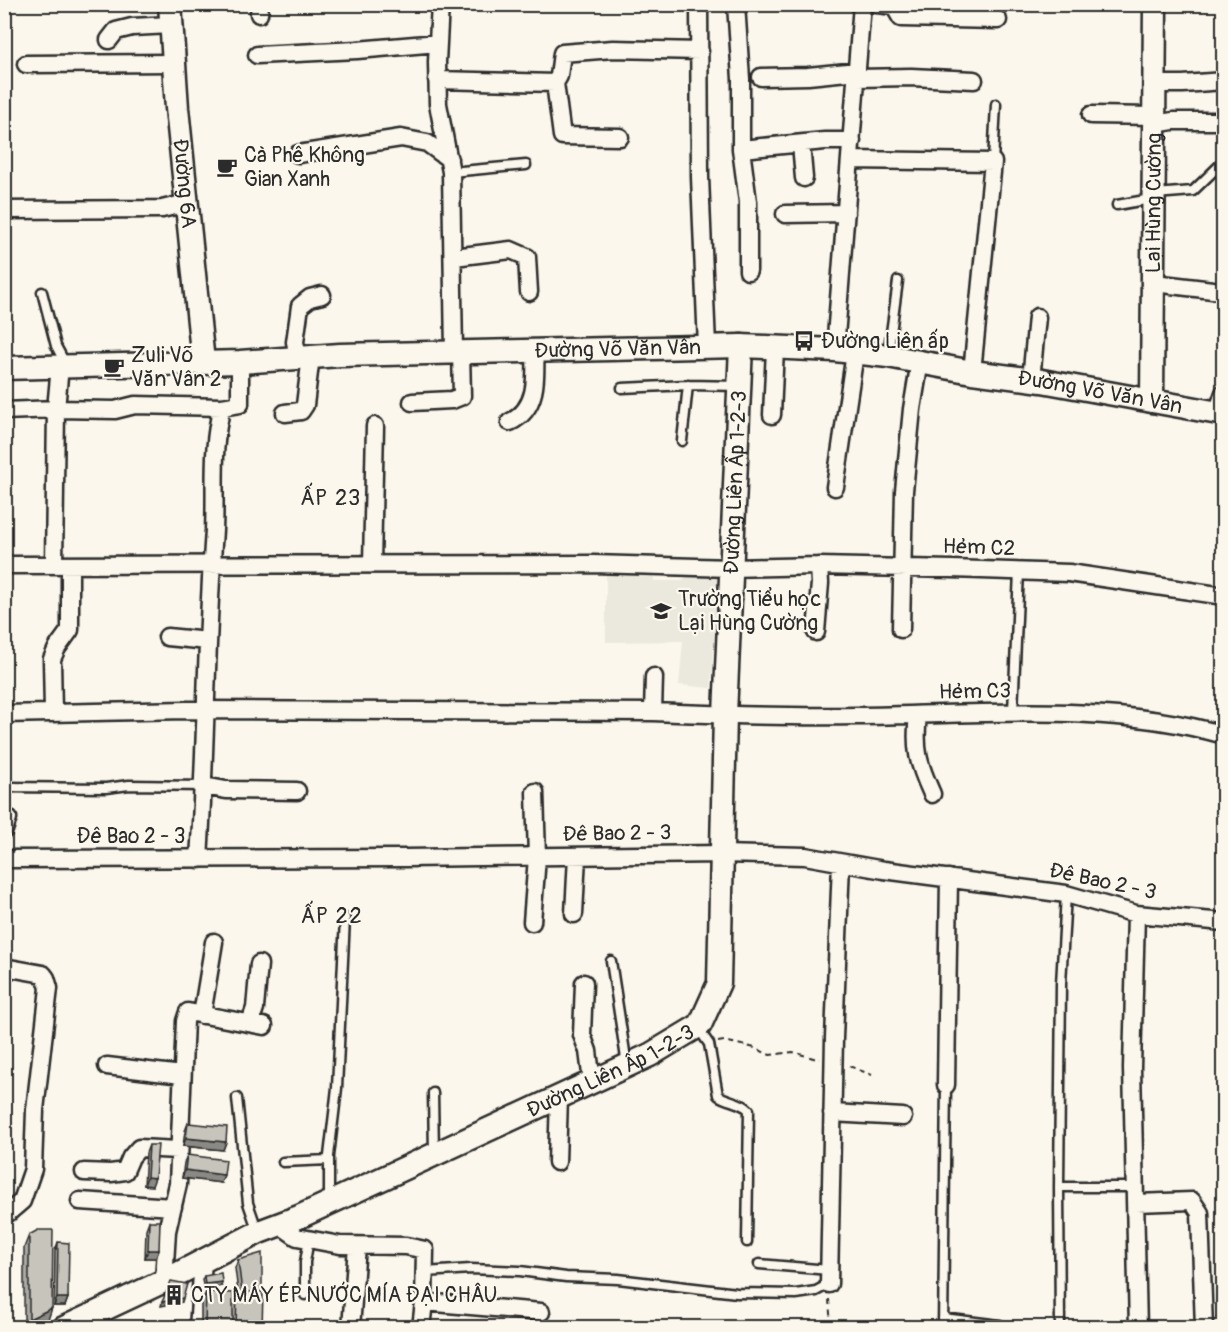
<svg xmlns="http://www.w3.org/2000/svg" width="1228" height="1332" font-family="Pangolin,sans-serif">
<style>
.built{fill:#ebe8de}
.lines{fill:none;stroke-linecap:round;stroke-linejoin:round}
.lane-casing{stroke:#2b2b2b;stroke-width:13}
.street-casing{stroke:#2b2b2b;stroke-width:21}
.secondary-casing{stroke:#2b2b2b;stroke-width:27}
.path{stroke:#2b2b2b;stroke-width:2;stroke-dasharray:6 4.5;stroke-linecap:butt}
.lane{stroke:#fbf7ec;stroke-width:8}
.street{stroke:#fbf7ec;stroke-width:16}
.secondary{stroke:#fbf7ec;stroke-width:22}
.wall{fill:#aba9a2;stroke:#2b2b2b;stroke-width:1.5}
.shaded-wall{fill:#8b8984;stroke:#2b2b2b;stroke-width:1.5}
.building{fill:#c7c4bc;stroke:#2b2b2b;stroke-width:1.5}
.labels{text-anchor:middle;stroke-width:4.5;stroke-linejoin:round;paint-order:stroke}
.poi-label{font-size:21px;fill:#2b2b2b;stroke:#fbf7ec;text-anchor:start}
.street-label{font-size:21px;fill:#2b2b2b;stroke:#fbf7ec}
.neighbourhood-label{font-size:22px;letter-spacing:1.5px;fill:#2b2b2b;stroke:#fbf7ec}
</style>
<rect width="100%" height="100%" fill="#fbf7ec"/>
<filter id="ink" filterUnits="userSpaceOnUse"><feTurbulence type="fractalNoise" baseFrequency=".0167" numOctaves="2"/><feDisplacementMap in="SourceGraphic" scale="12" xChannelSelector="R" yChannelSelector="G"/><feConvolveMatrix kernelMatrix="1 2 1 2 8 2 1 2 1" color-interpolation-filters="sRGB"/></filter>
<g filter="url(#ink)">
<path class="built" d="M 606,572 L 653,572 L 654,581 L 683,581 L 688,573 L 718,574 L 711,688 L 679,685 L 683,641 L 606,642 Z"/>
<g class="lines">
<g class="lane-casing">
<path id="lane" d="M 993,162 L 996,104
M 451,172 L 526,165
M 1155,194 L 1193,191 L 1224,161
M 1117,205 L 1151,199
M 42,292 L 56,346 L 65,363
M 888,355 L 898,281
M 622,388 L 688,385 L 739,386
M 682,441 L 688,385
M 1013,712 L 1019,571
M 4,787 L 106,788 L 129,785 L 204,786
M 611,961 L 627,1065
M 698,1028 L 709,1044 L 718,1095 C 727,1102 741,1101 749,1110 L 747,1242
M 433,1093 L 434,1154
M 237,1098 L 248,1203 L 258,1232
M 283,1162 L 329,1160
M 1059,1187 L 1136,1187
M 329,1200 L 329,1156 L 337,1088 L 345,918
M 759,1264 L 829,1270
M 425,1272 L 471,1269 L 520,1271 L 566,1277 L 618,1279 L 737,1293 L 796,1294 L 816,1291 L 829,1284
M 305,1295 L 305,1262 L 309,1239
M 943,1318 L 1000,1325
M 943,1328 L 946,1085
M 1060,1328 L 1059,1187 L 1061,984 L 1066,894"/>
</g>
<g class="street-casing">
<path id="street" d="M 440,4 L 437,62 L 438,104 L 451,172 L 454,352
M 699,4 L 700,177 L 707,346
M 736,4 L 741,79 L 741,149 L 748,202 L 748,271
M 877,4 L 894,6 L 901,18 L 998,20
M 259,14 L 260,4
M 109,40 L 116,31 L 132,27 L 171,25
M 257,55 L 357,50 L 438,43
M 26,64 L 174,63
M 761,77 L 808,76 L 857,71
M 857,78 L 911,77 L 974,80
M 437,80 L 555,83
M 1155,84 L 1183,84 L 1224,81
M 1091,115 L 1155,116
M 1155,124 L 1173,121 L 1224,121
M 620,137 L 562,136 L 555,83 L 559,76 L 562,53 L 613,49 L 700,51
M 801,144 L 804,178
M 741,149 L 825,141 L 852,141
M 298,154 L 401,138 L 427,143 L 449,159
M 850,160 L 993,162 L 972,372
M 4,210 L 162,209 L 187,203
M 785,214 L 846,213
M 454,257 L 511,250 L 527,257 L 529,292
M 1154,283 L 1221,291
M 835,350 L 862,4
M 298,357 L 295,342 L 300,306 L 310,298 L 322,295
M 60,366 L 56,409 L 115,410 L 135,405 L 222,407
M 1031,380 L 1037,317
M 412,402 L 452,400 L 462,396 L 461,351
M 4,411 L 56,409 L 54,565
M 285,413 L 301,411 L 305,405 L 311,356
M 1217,413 L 1224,393
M 772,415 L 775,348
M 510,422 C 538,409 536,377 535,350
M 835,487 L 855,353
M 372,564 L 375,426
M 4,565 L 593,564 L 731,568 L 819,566 L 952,569 L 1069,573 L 1224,596
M 901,629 L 904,491 L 912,409 L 920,361
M 816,632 L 820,583 L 819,566
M 167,637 L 208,641
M 653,712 L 654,677
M 53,713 L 52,659 L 57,648 L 70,630 L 70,565
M 4,714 L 186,710 L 653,712 C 721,715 789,717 857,716 C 976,715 1108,701 1224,735
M 918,715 C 914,749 918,763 932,794
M 204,786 L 226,790 L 297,791
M 4,830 L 8,818
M 4,859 L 406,858 L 722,854 L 805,856 L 884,870 L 1066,894 L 1136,914 L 1224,922
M 199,859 C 206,749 206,639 214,530 C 216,487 211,448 222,407 L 240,404 L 240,362
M 574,914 L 577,856
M 1136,914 L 1132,1068 L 1138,1328
M 532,922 L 537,857 L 535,792
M 4,967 L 43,974 L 46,978 L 49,988 L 35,1110 L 33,1169 L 22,1201 L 8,1213 L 4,1214
M 584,983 L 582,1035 L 588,1051 L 592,1082
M 202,1015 L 214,942
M 250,1023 L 255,1008 L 259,964
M 107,1066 L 182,1075
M 946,1085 L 949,878
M 832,1113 L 903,1117
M 557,1162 L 559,1097
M 84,1172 L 111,1173 L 125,1171 L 131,1157 L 139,1148 L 178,1150
M 80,1201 L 173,1207
M 1136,1203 L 1192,1201 L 1200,1213 L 1204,1328
M 280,1225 L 297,1237 L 340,1245 L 406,1246 L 425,1250 L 424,1302 L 421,1328
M 164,1281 L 167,1231 L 178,1184 L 185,1021 L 188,1012 L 264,1026
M 829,1284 L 834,1038 L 841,863
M 424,1302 L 541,1312
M 198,1328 L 203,1261
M 351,1328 L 357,1246"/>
</g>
<g class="secondary-casing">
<g id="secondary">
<path id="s1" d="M 170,4 L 177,108 L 203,362"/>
<path id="s2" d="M 4,368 L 240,362 L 340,355 L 741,346 L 835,350 L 888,356 L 972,372 L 1042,381 L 1224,414"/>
<path id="s3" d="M 1152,401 L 1155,4"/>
<path id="s4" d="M 64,1328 L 164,1281 L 259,1232 L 299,1217 L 650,1055 L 700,1025 L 719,983 L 725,715 L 741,346"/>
</g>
</g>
<path class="path" d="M 718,1042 L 724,1041 L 755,1048 L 770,1055 L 793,1052 L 820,1060
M 849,1066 L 872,1075
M 829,1299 L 831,1328"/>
<use href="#lane" class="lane"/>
<use href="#street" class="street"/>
<use href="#secondary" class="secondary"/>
</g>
<path class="wall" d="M 188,1123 L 226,1142 L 223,1150 L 183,1146 L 185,1131 Z
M 149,1145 L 152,1186 L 144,1185 L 146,1153 Z
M 187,1155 L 221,1183 L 182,1178 L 184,1163 Z
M 149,1221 L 159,1250 L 156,1258 L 145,1258 L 146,1229 Z
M 29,1235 L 48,1320 L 31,1328 L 24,1328 L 24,1248 Z
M 58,1242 L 68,1298 L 65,1306 L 54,1306 L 55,1251 Z
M 238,1260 L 262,1328 L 201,1328 L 201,1304 L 206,1292 L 233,1302 L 237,1292 L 238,1292 L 235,1268 Z
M 204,1276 L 221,1286 L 204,1289 L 202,1280 Z"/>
<path class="shaded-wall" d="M 186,1138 L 226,1142 L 223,1150 L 183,1146 Z
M 185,1170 L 224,1175 L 221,1183 L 182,1178 Z
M 147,1177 L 155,1178 L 152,1186 L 144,1185 Z
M 148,1250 L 159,1250 L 156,1258 L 145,1258 Z
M 222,1282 L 221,1286 L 204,1289 L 205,1284 Z
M 57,1298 L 68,1298 L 65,1306 L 54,1306 Z
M 183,1298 L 182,1302 L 161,1306 L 162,1302 Z
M 52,1308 L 48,1320 L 31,1328 L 25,1328 L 29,1319 Z"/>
<path class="building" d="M 188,1123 L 227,1127 L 226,1142 L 186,1138 Z
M 149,1145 L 158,1145 L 155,1178 L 147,1177 Z
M 187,1155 L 226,1160 L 224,1175 L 185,1170 Z
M 149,1221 L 160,1221 L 159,1250 L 148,1250 Z
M 38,1230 L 53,1230 L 52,1308 L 29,1319 L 29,1235 Z
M 58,1242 L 69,1243 L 68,1298 L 57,1298 Z
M 262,1253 L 262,1292 L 242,1292 L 238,1260 Z
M 221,1273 L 222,1282 L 205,1284 L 204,1276 Z
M 171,1281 L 187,1284 L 183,1298 L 162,1302 Z
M 206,1292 L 233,1293 L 233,1328 L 205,1328 Z
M 237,1292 L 263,1292 L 262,1328 L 236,1328 Z"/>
</g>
<defs>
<g id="cafe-bare" transform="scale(1.62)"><path d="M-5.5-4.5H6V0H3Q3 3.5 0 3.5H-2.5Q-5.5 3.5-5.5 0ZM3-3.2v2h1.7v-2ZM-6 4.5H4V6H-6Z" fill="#2b2b2b" stroke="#fbf7ec" stroke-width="2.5" paint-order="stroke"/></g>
<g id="bus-bare" transform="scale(1.62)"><path d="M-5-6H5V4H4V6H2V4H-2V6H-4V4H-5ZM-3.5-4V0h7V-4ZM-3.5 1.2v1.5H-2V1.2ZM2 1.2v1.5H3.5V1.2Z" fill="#2b2b2b" stroke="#fbf7ec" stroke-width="2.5" paint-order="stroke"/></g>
<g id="school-bare" transform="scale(1.62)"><path d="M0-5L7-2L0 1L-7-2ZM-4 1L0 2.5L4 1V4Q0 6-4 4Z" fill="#2b2b2b" stroke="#fbf7ec" stroke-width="2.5" paint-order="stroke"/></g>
<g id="building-bare" transform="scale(1.62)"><path d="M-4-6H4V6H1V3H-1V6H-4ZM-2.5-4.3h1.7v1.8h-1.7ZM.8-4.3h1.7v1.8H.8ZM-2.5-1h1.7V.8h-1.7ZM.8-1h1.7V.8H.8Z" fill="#2b2b2b" stroke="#fbf7ec" stroke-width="2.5" paint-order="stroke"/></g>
</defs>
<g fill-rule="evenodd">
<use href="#cafe-bare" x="227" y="167"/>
<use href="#bus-bare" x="804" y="341"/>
<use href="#cafe-bare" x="114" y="367"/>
<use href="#school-bare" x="661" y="611"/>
<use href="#building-bare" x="174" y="1295"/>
</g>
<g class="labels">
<g class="poi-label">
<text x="244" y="162">Cà Phê Không<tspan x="244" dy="24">Gian Xanh</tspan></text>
<text x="821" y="348">Đường Liên ấp</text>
<text x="131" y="362">Zuli Võ<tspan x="131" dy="24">Văn Vân 2</tspan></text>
<text x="678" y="606">Trường Tiểu học<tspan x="678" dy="24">Lại Hùng Cường</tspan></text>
<text x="191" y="1302">CTY MÁY ÉP NƯỚC MÍA ĐẠI CHÂU</text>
</g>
<g class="street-label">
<text dy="7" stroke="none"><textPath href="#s1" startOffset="180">Đường 6A</textPath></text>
<text dy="7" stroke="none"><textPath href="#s3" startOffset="198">Lại Hùng Cường</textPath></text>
<text dy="7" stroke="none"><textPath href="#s2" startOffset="614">Đường Võ Văn Vân</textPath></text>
<text dy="7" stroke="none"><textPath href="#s2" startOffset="1100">Đường Võ Văn Vân</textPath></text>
<text dy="7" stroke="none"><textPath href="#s4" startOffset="1252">Đường Liên Ấp 1-2-3</textPath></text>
<text transform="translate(979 547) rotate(2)" y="7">Hẻm C2</text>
<text transform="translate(975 691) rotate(-1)" y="7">Hẻm C3</text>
<text transform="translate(617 833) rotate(-1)" y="7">Đê Bao 2 - 3</text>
<text x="131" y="843">Đê Bao 2 - 3</text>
<text transform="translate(1103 881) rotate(12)" y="7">Đê Bao 2 - 3</text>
<text dy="7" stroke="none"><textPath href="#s4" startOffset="604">Đường Liên Ấp 1-2-3</textPath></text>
</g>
<g class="neighbourhood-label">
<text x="331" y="505">ẤP 23</text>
<text x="332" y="923">ẤP 22</text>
</g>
</g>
<rect width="1228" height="1332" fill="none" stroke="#fbf7ec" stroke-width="24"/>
<rect x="12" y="12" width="1204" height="1308" fill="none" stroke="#2b2b2b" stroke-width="2" filter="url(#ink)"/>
</svg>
